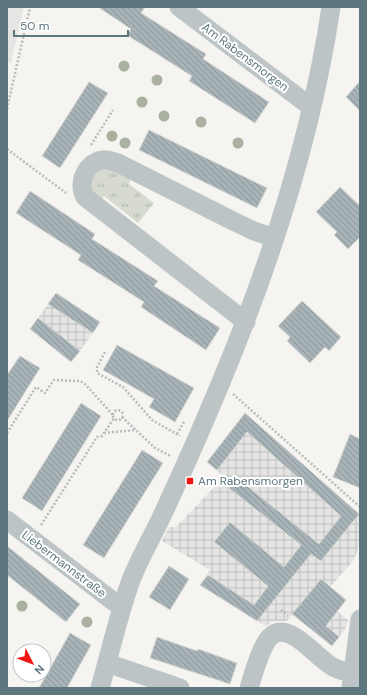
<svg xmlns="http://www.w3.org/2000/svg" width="367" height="695" font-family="'DM Sans',sans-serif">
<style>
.built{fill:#e5e6e4}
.industrial{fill:url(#industrial-grid)}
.grass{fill:url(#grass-tufts)}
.building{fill:url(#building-back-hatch);stroke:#d6d5d3}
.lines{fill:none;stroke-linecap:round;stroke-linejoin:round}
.path{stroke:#b7bcbd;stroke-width:2.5;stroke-dasharray:2 2;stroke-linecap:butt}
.minor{stroke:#bdc4c6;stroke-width:19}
.tree{fill:#aab1a1}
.poi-dot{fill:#f11614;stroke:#fff;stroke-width:1.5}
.labels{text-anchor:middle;stroke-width:4;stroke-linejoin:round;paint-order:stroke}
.street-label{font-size:12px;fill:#5d777e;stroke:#fff}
.poi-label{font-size:12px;fill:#5d777e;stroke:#fff;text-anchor:start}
</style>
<defs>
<pattern id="industrial-grid" width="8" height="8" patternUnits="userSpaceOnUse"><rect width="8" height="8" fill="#e5e6e4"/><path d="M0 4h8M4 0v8" fill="none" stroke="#bdbfbe"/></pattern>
<pattern id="grass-tufts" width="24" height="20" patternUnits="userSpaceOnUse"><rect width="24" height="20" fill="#d6dacf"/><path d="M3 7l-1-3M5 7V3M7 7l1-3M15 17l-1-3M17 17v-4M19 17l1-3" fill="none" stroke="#b1b6ad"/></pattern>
<pattern id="building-back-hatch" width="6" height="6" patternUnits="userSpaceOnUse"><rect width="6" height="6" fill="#a7b3b6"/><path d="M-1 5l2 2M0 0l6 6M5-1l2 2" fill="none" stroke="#8b9699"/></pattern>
</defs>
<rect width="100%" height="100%" fill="#f5f4f0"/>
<path class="built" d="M 7,7 L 24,7 L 11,63 L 7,62 Z"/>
<path class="industrial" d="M 56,293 L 100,322 L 80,351 L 30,329 Z
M 245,413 L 360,515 L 360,543 L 354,560 L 330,587 L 346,600 L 337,611 L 348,620 L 345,629 L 332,646 L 293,614 L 287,621 L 274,621 L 265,626 L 200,585 L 210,570 L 162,541 L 169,527 L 176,527 L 224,477 L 207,462 Z"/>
<path class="grass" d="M 101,169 L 108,169 L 131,178 L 129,184 L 154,203 L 138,223 L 104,196 L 100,202 L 90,191 L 91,179 Z"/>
<path class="building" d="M 98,7 L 145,7 L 141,13 L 206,54 L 203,59 L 269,102 L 255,123 L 189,81 L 192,76 L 127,35 L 131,29 Z
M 360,81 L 360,111 L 346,97 Z
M 89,82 L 108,93 L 60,168 L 42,156 Z
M 149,130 L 267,188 L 257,208 L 139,150 Z
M 340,187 L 360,206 L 360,237 L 348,249 L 334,235 L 337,232 L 316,212 Z
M 30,191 L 95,234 L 92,239 L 158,281 L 154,286 L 220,328 L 206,350 L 141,307 L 144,302 L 78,260 L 81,255 L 16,213 Z
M 56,293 L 100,322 L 93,333 L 48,304 Z
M 302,301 L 341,337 L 329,351 L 325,347 L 310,363 L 287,341 L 290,337 L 278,326 Z
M 38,318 L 80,351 L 71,362 L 30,329 Z
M 117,345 L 194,388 L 175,422 L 149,407 L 154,399 L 103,370 Z
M 20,356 L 40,368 L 7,421 L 7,375 Z
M 81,403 L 101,416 L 42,511 L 22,498 Z
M 245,413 L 359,514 L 321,561 L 311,554 L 257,621 L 200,585 L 208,575 L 254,605 L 268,586 L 214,542 L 230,522 L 284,567 L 301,545 L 229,488 L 237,478 L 319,544 L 341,516 L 247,432 L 217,470 L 207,462 Z
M 350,434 L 360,439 L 360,488 L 333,477 Z
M 142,450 L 163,463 L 104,558 L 83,545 Z
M 7,546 L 80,604 L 66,622 L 7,575 Z
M 169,566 L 189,579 L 170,610 L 149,597 Z
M 321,579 L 346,600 L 326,626 L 339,637 L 332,646 L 292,614 Z
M 70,633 L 91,645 L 67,688 L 39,688 Z
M 157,637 L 197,651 L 198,649 L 237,663 L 230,684 L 150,658 Z"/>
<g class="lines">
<path class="path" d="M 7,109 L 30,7
M 91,145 L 113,110
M 7,149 L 66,193
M 105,352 L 97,367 L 97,373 L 123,387 L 152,420 L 180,436
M 233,394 L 360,507
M113 415a5 5 0 1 1 10 0a5 5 0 1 1-10 0Z
M 122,417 L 155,448 L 171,456
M 7,433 L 36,387 L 45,393 L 54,380 L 80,381 L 85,384 L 113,415
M 104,433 L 135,430
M 177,434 L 184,422
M 41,525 L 97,437 L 102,436 L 114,418
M 281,610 L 288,616"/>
<path class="minor" d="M 179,7 L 311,107
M 246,322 L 85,197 C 77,183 86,162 103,160 C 108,159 113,162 118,163 L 235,222 L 254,231 L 275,238
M 7,520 L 122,608
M 107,663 L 180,688
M 100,688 C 110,653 118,617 130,583 C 138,561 151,539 161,518 C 182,473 202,428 221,382 C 271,262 312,136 331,7
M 249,688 C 253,675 261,646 270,637 C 288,618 317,659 333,667 C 339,670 347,672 353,674
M 351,688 L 360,619"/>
</g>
<g class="tree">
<circle cx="124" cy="66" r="5.5"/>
<circle cx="157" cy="80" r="5.5"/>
<circle cx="142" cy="102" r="5.5"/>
<circle cx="164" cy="116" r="5.5"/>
<circle cx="201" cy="122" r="5.5"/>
<circle cx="112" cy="136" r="5.5"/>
<circle cx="125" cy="143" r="5.5"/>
<circle cx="238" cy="143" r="5.5"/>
<circle cx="22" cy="606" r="5.5"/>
<circle cx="87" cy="622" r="5.5"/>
</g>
<rect class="poi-dot" x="186" y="477" width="8" height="8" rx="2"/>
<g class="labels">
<g class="street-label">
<text transform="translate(245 57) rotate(37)" y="4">Am Rabensmorgen</text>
<text transform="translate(64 564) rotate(37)" y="4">Liebermannstraße</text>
</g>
<g class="poi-label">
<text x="198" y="485">Am Rabensmorgen</text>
</g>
</g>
<rect width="367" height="695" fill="none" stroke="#5d777e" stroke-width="16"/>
<g transform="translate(32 663) rotate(132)"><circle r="19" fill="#ffffff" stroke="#bec9cb"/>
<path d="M0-3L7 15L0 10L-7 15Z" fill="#f11614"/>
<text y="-6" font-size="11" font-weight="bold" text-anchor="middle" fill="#5d777e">N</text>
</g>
<path d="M14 30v6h114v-6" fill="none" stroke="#5d777e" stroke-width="2"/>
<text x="20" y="30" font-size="12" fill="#5d777e" stroke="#ffffff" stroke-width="3" paint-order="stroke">50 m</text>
</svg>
